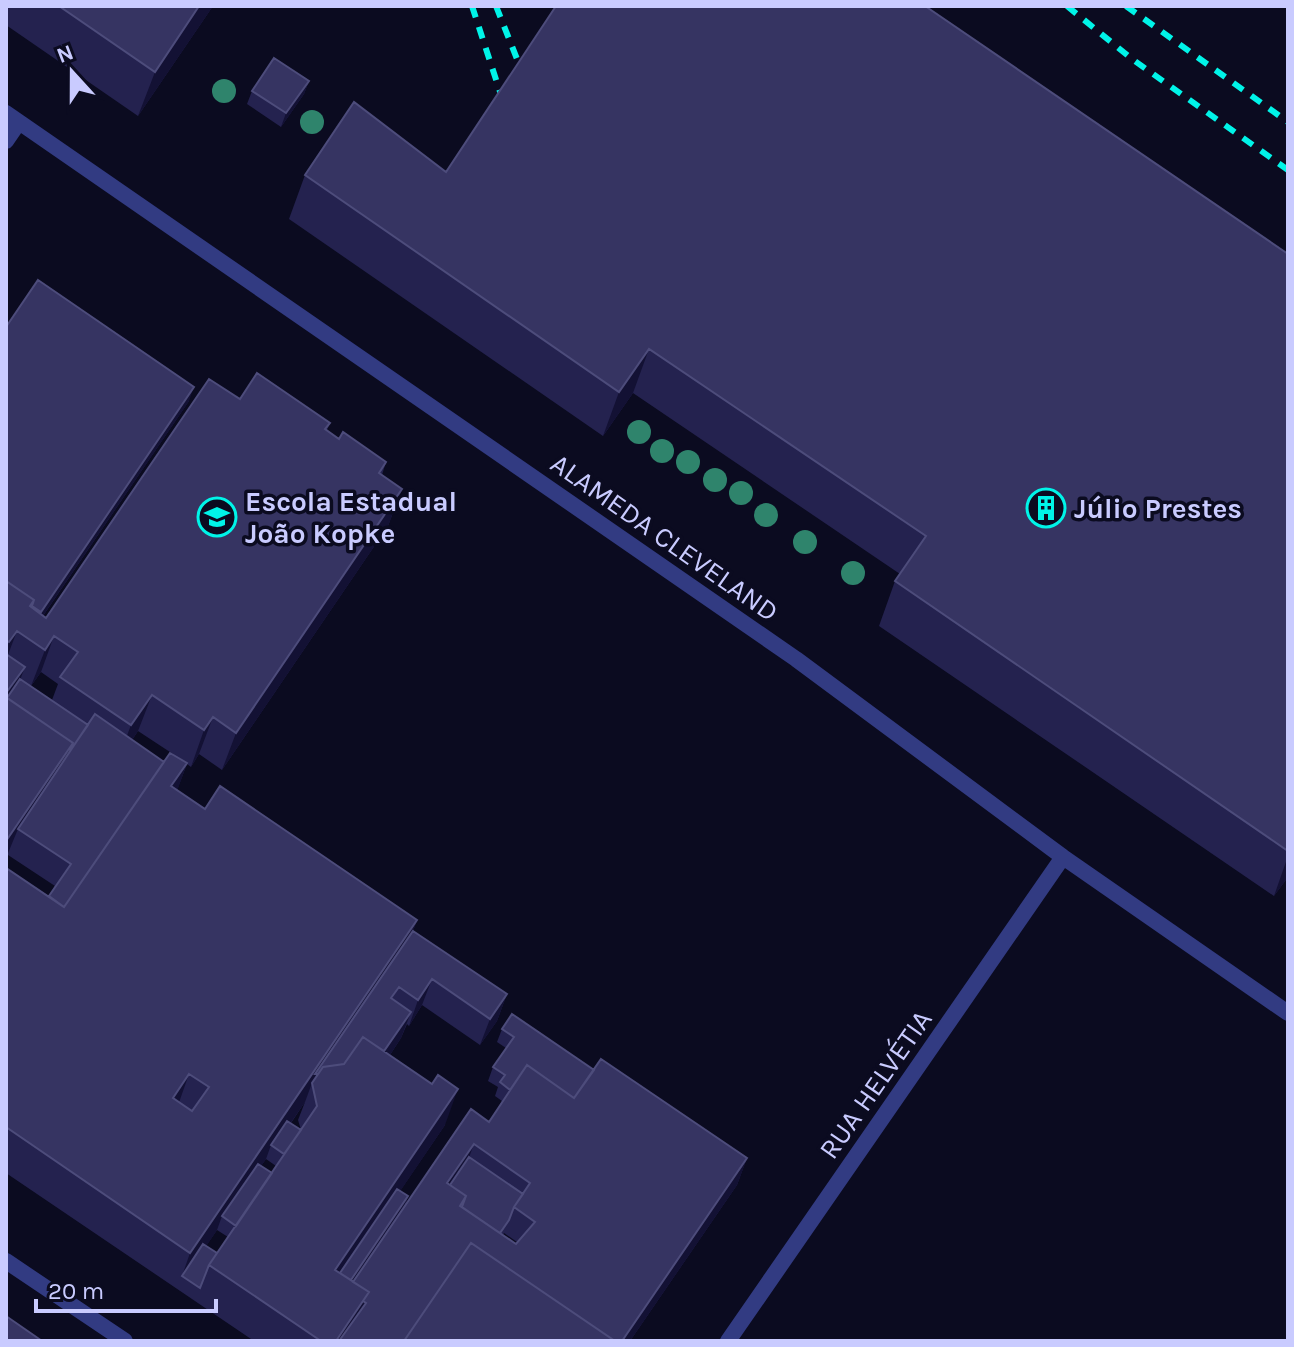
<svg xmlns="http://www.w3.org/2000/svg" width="1294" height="1347" font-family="Karla,sans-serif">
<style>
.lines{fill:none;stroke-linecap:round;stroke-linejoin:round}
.street{stroke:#323b82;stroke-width:16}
.rail{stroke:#00f4e8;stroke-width:6;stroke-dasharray:12 10;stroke-linecap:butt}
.tree{fill:#2f846c}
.wall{fill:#24224f;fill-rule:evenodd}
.shaded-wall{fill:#131134}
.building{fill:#363462;stroke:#4d4c7b;stroke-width:2;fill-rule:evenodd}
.labels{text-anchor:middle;stroke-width:7;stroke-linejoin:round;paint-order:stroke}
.poi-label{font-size:28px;font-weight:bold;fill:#c9cbff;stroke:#0b0b20;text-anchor:start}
.street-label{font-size:28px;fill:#c9cbff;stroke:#0b0b20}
</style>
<rect width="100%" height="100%" fill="#0b0b20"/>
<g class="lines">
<path class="street" d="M 6,113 L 796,659 L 1063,857 L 1288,1013
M 6,141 L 19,122
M 6,1261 L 125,1341
M 728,1341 L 1063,857"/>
<path class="rail" d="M 472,6 L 504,104
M 496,6 L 523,74
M 1067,6 L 1132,59 L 1288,170
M 1126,6 L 1288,122"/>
</g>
<g class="tree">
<circle cx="224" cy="91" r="12"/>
<circle cx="312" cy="122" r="12"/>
<circle cx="639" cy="432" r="12"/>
<circle cx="662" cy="451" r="12"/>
<circle cx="688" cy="462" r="12"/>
<circle cx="715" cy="480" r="12"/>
<circle cx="741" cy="493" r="12"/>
<circle cx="766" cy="515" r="12"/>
<circle cx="805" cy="542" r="12"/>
<circle cx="853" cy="573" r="12"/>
</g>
<path class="wall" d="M 6,6 L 213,6 L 138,116 L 6,25 Z
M 309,81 L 304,94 L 281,127 L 247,104 L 252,91 Z
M 446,172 L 1288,254 L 1288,877 L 1274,896 L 879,626 L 895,581 L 900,574 L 633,393 L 603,436 L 289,219 L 305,175 Z
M 6,327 L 189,401 L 43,616 L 46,618 L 240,399 L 330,423 L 327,430 L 339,439 L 386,462 L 382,475 L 402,489 L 388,526 L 222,770 L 199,754 L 191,767 L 187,764 L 177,790 L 205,809 L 417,920 L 413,931 L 507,994 L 497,1021 L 480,1045 L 422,1005 L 409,1026 L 407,1024 L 401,1038 L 390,1055 L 445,1125 L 400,1191 L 408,1196 L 405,1206 L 489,1122 L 502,1101 L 495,1096 L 498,1087 L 488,1081 L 493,1067 L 506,1048 L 497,1042 L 502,1029 L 594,1070 L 747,1158 L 737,1185 L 630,1341 L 254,1341 L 6,1173 L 6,868 L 49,896 L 55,886 L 8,855 L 6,858 ZM 41,672 L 58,684 L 52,700 L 31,686 ZM 138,731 L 173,754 L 164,762 L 132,740 ZM 305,1102 L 298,1120 L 301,1130 L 291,1123 ZM 266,1159 L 276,1166 L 272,1173 L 261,1166 ZM 217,1230 L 228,1237 L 217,1253 L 206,1246 ZM 504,1233 L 517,1242 L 516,1244 L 503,1235 Z"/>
<path class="shaded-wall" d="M 199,6 L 213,6 L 138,116 L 155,72 Z
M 309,81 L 304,94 L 281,127 L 286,113 Z
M 649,349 L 633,393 L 603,436 L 619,392 Z
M 194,387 L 189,401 L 36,626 L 41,612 Z
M 402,489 L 388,526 L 222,770 L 236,733 Z
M 17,631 L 6,660 L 6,651 L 9,642 Z
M 54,636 L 41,672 L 31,686 L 45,650 Z
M 25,667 L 15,693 L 6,706 L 6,693 Z
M 152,695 L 138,731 L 117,762 L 131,725 Z
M 213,717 L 199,754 L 191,767 L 204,730 Z
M 73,743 L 65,766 L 18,829 L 6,858 L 6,841 Z
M 187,763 L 174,800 L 171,786 Z
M 1288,856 L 1288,877 L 1274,896 Z
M 417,920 L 404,957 L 312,1083 L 305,1102 L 274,1147 L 271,1145 L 266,1159 L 225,1218 L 222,1216 L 217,1230 L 185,1278 L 182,1276 L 190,1253 Z
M 432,979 L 422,1005 L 409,1026 L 418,1000 Z
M 507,994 L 497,1021 L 480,1045 L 490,1019 Z
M 411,1012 L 401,1038 L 384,1064 L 384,1052 Z
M 189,1074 L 176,1111 L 173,1098 Z
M 458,1089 L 445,1125 L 340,1280 L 335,1270 Z
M 474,1144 L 464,1171 L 445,1197 L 447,1183 Z
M 747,1158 L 737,1185 L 630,1341 L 622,1341 Z
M 408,1196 L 403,1210 L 346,1294 L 347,1285 Z
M 369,1292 L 356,1329 L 348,1341 L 336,1341 Z"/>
<path class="building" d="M 59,6 L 199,6 L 155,72 Z
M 556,6 L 925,6 L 1288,254 L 1288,851 L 895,581 L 926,536 L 649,349 L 619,392 L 305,175 L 354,102 L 446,172 Z
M 274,58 L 309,81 L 286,113 L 252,91 Z
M 38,280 L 194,387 L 41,612 L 32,606 L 34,600 L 6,581 L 6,327 Z
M 257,373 L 330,423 L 325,429 L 339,439 L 343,432 L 386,462 L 379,473 L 402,489 L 236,733 L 213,717 L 204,730 L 152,695 L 131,725 L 60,677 L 78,652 L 54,636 L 45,650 L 17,631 L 9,642 L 6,640 L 6,581 L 34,600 L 30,606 L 46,618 L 209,379 L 240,399 Z
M 6,654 L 25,667 L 6,693 Z
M 20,679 L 88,725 L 70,751 L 73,743 L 7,698 Z
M 6,697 L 73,743 L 6,841 Z
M 95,714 L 164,762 L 64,907 L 49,896 L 71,864 L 18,829 Z
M 170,753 L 187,763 L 171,786 L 205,809 L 220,786 L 417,920 L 190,1253 L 6,1127 L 6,868 L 64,907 ZM 189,1074 L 209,1087 L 192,1111 L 173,1098 Z
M 413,931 L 507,994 L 490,1019 L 432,979 L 418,1000 L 399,987 L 391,998 L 411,1012 L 384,1051 L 363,1037 L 344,1064 L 323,1067 L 318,1074 L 315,1074 Z
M 512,1014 L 594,1070 L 574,1098 L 527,1065 L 510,1090 L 500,1082 L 505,1075 L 493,1067 L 514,1037 L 502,1029 Z
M 363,1037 L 432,1084 L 438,1075 L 458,1089 L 335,1270 L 369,1292 L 336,1341 L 321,1341 L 209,1265 L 317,1106 L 312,1083 L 323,1067 L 344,1064 Z
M 601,1059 L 747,1158 L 622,1341 L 615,1341 L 471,1243 L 404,1341 L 339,1341 L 366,1303 L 363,1301 L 369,1292 L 353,1282 L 471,1109 L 489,1122 L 527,1065 L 574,1098 ZM 474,1144 L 530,1183 L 514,1207 L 535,1222 L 516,1244 L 460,1206 L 466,1196 L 447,1183 Z
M 287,1121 L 301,1130 L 284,1154 L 271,1145 Z
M 469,1157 L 523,1194 L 514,1207 L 509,1220 L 500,1233 L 462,1207 L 466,1196 L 450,1185 Z
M 258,1164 L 272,1173 L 236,1226 L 222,1216 Z
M 397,1189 L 408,1196 L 351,1280 L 340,1273 Z
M 471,1243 L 615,1341 L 404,1341 Z
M 203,1244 L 217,1253 L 209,1265 L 200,1288 L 182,1276 Z
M 6,1316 L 42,1341 L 6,1341 Z"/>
<defs>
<g id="building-ring" transform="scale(2)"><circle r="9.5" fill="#0b0b20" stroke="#00f4e8" stroke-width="1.5"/><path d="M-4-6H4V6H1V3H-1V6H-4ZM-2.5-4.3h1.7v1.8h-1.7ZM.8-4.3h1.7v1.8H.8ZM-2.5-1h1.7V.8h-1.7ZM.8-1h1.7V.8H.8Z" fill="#00f4e8"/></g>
<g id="school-ring" transform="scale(2)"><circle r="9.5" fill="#0b0b20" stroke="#00f4e8" stroke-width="1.5"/><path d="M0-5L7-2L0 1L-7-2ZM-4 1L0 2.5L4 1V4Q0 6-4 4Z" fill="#00f4e8"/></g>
</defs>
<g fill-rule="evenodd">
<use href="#building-ring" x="1046" y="508"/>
<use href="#school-ring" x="217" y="517"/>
</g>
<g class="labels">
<g class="poi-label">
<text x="245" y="511">Escola Estadual<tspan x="245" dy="32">João Kopke</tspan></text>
<text x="1074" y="518">Júlio Prestes</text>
</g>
<g class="street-label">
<text transform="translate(665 537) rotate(35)" y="10">ALAMEDA CLEVELAND</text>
<text transform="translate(875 1084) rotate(-55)" y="10">RUA HELVÉTIA</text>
</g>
</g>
<rect width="1294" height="1347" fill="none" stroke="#c9cbff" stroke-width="16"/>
<g transform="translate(72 72) rotate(339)" stroke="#0b0b20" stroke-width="6" paint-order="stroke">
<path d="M0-6L14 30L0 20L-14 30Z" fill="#c9cbff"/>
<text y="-12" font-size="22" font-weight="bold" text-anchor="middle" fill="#c9cbff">N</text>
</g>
<path d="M36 1299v12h180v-12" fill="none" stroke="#c9cbff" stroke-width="4"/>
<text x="48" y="1299" font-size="24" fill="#c9cbff" stroke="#0b0b20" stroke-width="6" paint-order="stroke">20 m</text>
</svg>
